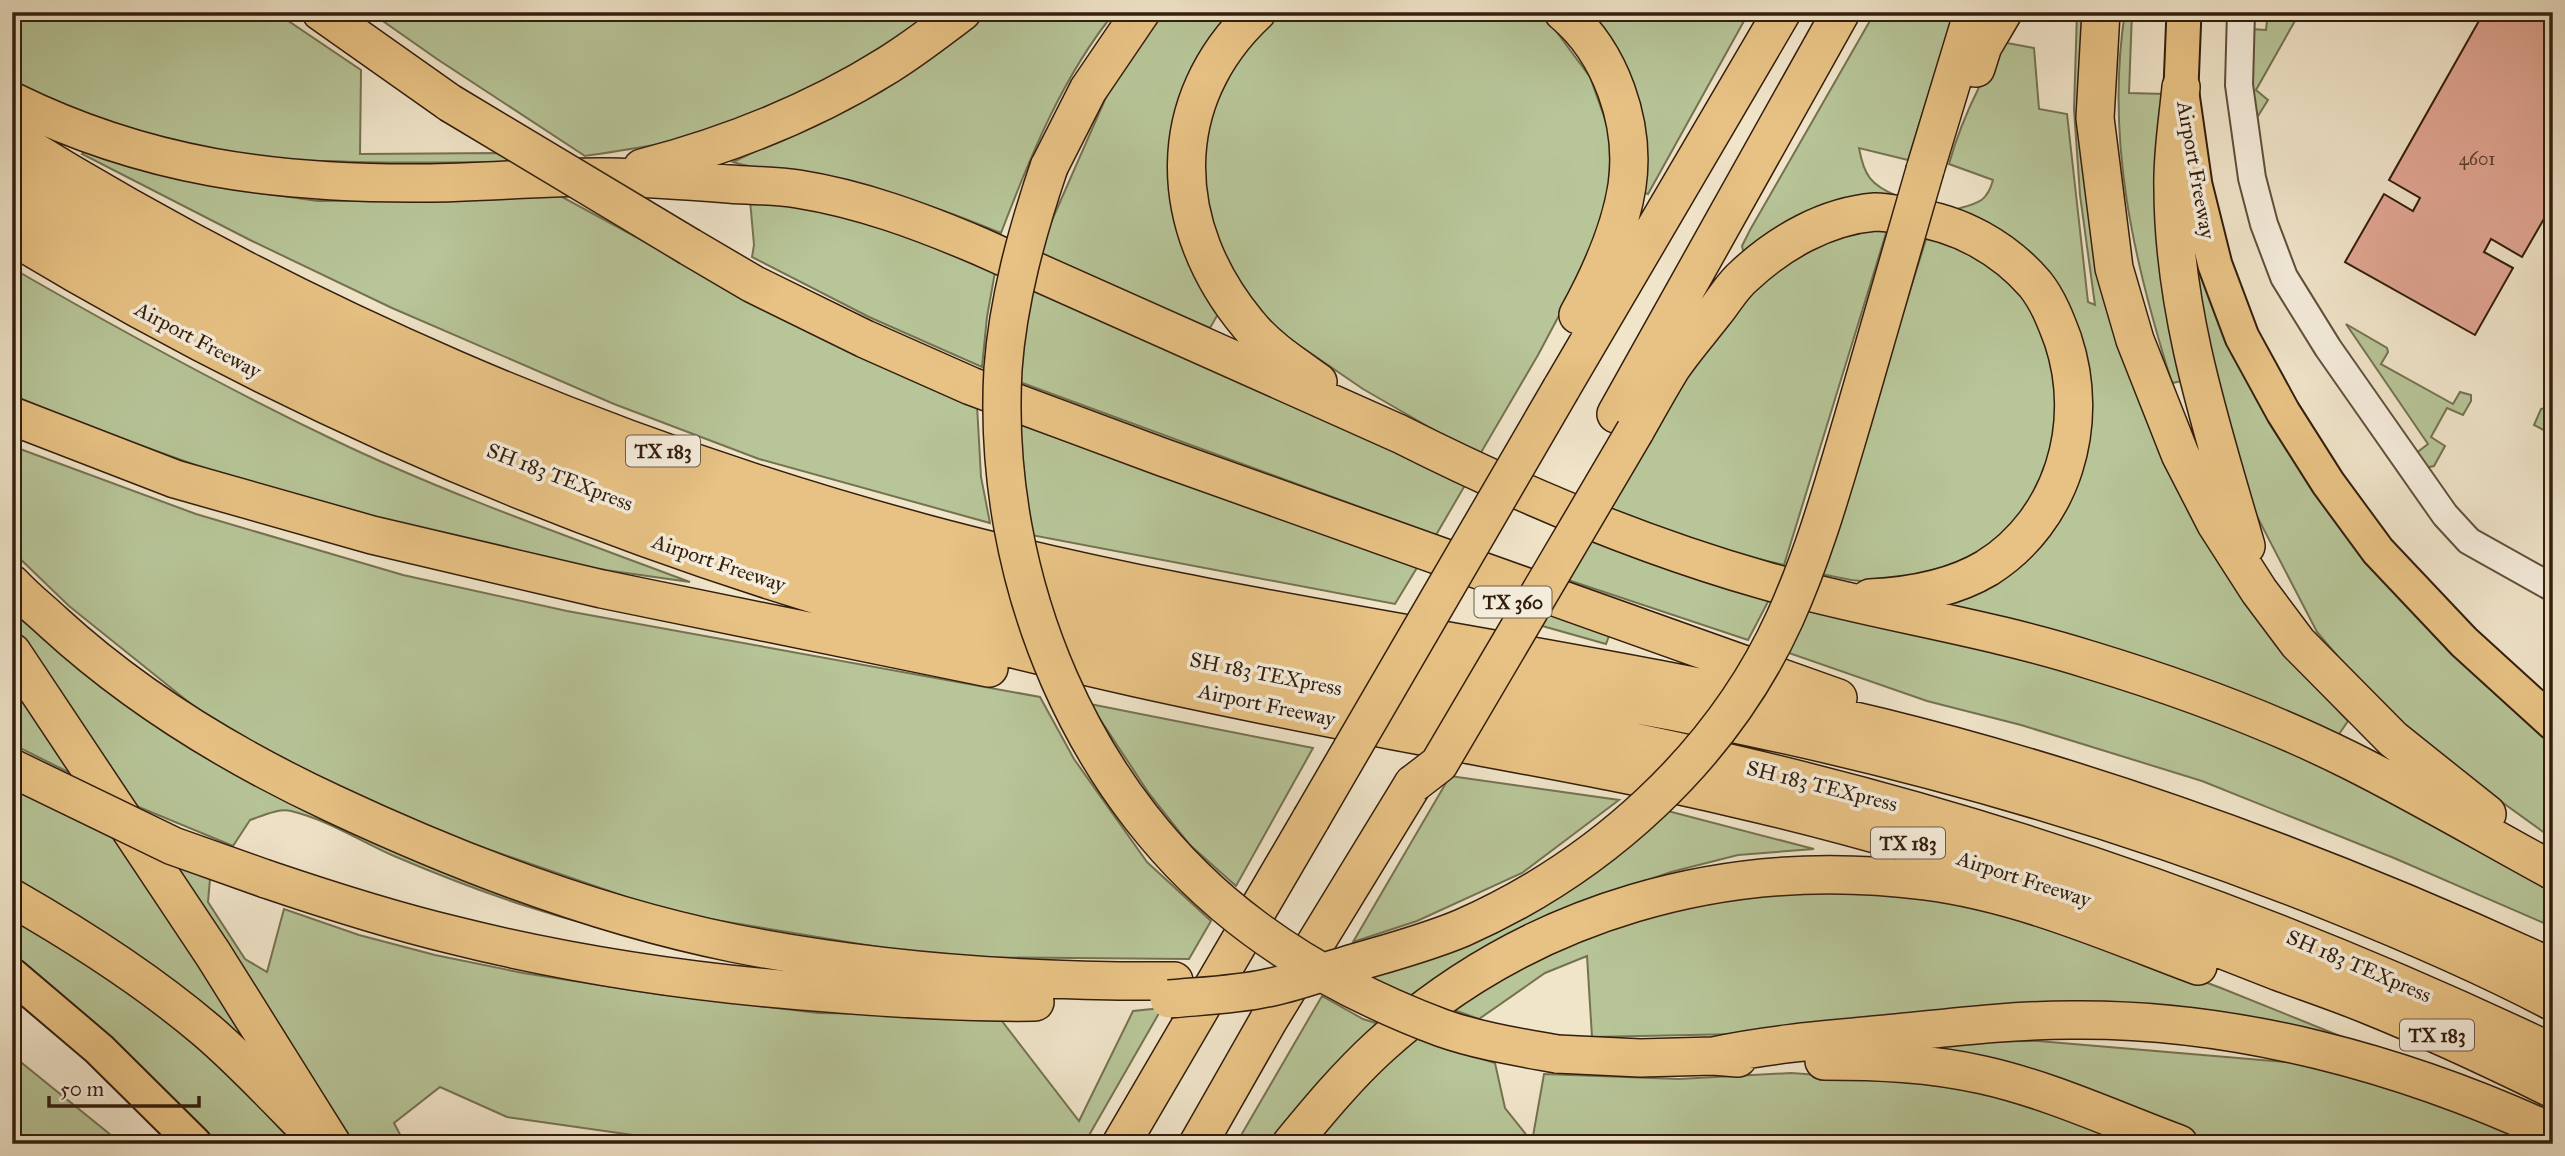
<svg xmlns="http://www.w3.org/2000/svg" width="2565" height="1156" font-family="'IM FELL Great Primer',serif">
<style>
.green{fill:#b7c598;stroke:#757252;stroke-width:2}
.building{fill:#e1a693;stroke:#331e0d;stroke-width:2}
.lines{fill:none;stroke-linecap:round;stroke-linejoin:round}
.minor-casing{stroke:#62503c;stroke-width:30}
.major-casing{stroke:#331e0d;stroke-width:37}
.highway-casing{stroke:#331e0d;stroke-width:40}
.minor{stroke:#f5eddc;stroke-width:26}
.major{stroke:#e8c284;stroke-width:33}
.highway{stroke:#e8c284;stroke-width:37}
.highway-bridge-casing{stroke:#331e0d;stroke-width:40;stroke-linecap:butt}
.highway-bridge{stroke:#e8c284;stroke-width:37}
.labels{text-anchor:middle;stroke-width:7;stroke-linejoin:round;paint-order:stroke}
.number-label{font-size:18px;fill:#5e402e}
.shield{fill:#f5eddc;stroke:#6d5c4b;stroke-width:2}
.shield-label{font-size:19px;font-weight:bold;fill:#331e0d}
.street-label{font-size:21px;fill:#331e0d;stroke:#f5eddc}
</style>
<rect width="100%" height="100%" fill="#f0e4c9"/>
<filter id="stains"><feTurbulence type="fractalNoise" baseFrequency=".00286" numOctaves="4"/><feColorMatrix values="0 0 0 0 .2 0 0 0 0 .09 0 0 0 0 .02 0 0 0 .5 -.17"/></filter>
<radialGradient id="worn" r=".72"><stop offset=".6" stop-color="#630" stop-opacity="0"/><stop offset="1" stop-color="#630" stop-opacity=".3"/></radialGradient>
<path class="green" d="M 12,12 L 275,12 L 361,70 L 360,154 L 502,153 L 513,162 C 452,162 391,164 331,161 C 311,161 291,161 272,159 C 182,148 94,121 12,81 Z
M 370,12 L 932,12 C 868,57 800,100 727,126 C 681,142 632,149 585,156 L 437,59 Z
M 989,12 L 1115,12 C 1063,75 1030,157 1001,233 C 957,215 913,198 867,189 C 822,180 777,175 733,162 L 845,108 Z
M 1165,12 L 1233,12 L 1183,102 L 1222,307 L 1210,328 L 1038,252 L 1118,70 Z
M 1284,12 L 1536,12 L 1547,19 L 1590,77 L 1611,136 L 1609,191 L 1588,261 L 1538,355 L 1479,456 L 1363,389 L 1265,322 L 1233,282 L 1208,223 L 1199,160 L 1212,111 L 1246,43 Z
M 1578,12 L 1749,12 L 1648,194 L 1639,191 Z
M 1875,12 L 1954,12 L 1908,160 L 1859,148 C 1864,176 1871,185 1897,196 L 1744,255 L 1742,246 L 1750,230 Z
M 2021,12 L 2025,12 L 2007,43 L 2034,48 L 2039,109 L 2067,114 L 2088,302 L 2095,305 L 2080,195 L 2074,109 L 2077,12 L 2093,12 L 2118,325 L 2312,683 L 2348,721 L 2337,737 L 1925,605 L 2037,539 L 2074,331 L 1956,218 L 1957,209 C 1978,203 1987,202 1993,180 L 1949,164 C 1964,109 1992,61 2021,12 Z
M 2125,12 L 2132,12 L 2129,93 L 2165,94 L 2187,380 L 2172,383 C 2134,263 2105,139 2125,12 Z
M 2268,12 L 2300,12 L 2256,90 L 2268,100 L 2258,116 L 2252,113 L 2251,29 L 2266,30 Z
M 89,146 L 219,187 L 318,201 L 469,200 L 555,193 L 818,336 L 977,405 L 981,477 L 990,523 L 759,459 L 614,404 L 392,308 L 252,241 L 82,154 Z
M 790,196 L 997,261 L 987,317 L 982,367 L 869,317 L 752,257 L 754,245 L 750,200 Z
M 1887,230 L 1784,565 L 1729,552 L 1603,511 L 1671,394 L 1752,290 L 1782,263 L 1848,233 Z
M 1928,233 L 1974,253 L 2019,290 L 2036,314 L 2060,379 L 2056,454 L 2017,525 L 1963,566 L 1890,584 L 1851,580 L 1821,574 Z
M 2198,257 L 2237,354 L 2482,679 L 2553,741 L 2553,839 L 2438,756 L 2364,687 L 2317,632 L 2247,497 L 2209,381 L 2192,260 Z
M 12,268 C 116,328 222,386 330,438 C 446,494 570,537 690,582 L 598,569 L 459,542 L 215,472 L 100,431 L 12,395 Z
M 1032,280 L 1468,480 L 1436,535 L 1017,381 Z
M 2346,324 L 2387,348 L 2388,352 L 2381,364 L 2453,404 L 2460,392 L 2471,395 L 2471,401 L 2463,415 L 2447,408 L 2431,437 L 2445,446 L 2434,466 L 2425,468 L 2415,454 L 2428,444 Z
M 2544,408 L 2553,414 L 2553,435 L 2534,425 L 2541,409 Z
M 1018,424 L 1418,566 L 1395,604 L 1031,535 Z
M 12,446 L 196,514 L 403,575 L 567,611 L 1040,697 L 1074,759 L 1147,862 L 1211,921 L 1189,959 L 938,957 L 673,913 L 444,834 L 266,754 L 201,712 L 69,606 L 12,551 Z
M 1588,535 L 1771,596 L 1748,640 L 1562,578 Z
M 12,607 L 72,659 L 659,940 C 566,923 481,893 394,856 C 360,841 328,820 291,811 C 279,808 262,816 250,820 L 233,846 L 129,803 L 12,626 Z
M 1809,607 L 1952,635 L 2261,730 L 2553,886 L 2553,927 L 2394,858 L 2202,781 L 2021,725 L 1927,701 L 1786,652 Z
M 1546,611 L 1610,633 L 1606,644 L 1539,625 Z
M 12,678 L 78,777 L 12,744 Z
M 1090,704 L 1313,748 L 1236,886 L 1190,845 L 1148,792 Z
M 1450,776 L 1619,800 L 1522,873 L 1417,921 L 1353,942 Z
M 12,789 L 121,842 L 259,1052 L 12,887 Z
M 1664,810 L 1814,849 L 1738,855 L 1671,872 L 1579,904 L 1424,1001 L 1369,977 Z
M 171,863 L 210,879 L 208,902 L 245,959 L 267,972 L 284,909 L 359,935 L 435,955 L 523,973 L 658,994 L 818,1013 L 998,1016 L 1079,1121 L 1133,1011 L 1162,1008 L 1084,1144 L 696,1144 L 507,1117 L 440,1087 L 394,1123 L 405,1144 L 355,1144 Z
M 1844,890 L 1921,894 L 2020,917 L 2106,945 L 2221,988 L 2345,1038 L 2342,1043 L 2326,1037 L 1739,1034 L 1592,1037 L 1587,956 L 1545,973 L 1479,1019 L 1454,1010 L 1494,982 L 1556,949 L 1621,924 L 1705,900 Z
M 12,911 L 196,1037 L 301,1144 L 211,1144 L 181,1110 L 12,959 Z
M 1322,996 L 1363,1019 L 1385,1026 L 1277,1144 L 1236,1144 Z
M 1408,1036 L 1495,1063 L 1505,1108 L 1532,1142 L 1544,1074 L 1679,1079 L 1791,1073 L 1945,1084 L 2021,1101 L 2138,1144 L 2069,1144 L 2021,1138 L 1890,1144 L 1313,1144 Z
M 2038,1041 L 2310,1064 L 2389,1084 L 2534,1144 L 2201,1144 L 2131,1118 L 1931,1056 L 1930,1042 Z
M 12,1055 L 122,1144 L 12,1144 Z"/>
<path class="building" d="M 2484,12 L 2553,12 L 2553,203 L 2522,257 L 2491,239 L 2484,252 L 2513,268 L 2475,335 L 2345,262 L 2384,194 L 2413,211 L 2420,198 L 2389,180 Z"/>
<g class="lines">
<g class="minor-casing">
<path id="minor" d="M 2241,12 L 2239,85 L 2252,178 L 2264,224 L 2284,277 L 2328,348 L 2445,515 L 2469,541 L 2553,588"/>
</g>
<g class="major-casing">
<path id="major" d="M 2184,12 L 2181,87 L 2195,185 L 2215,265 L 2242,337 L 2283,412 L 2328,483 L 2378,551 L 2464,642 L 2553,723
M 12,975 L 99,1049 L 195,1144"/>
</g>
<g class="highway-casing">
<path id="highway" d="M 321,12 L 450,103
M 1257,12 C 1162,101 1167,227 1248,324 C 1266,347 1294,365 1318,382
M 1563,12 C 1611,52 1636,124 1627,186 C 1620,231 1600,275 1578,315
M 2101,12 L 2095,118 L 2114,268 L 2135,340 L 2180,454 L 2216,524 L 2259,591 L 2298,643 L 2393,739 L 2487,814
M 1976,68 L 1983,46 L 2003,12
M 2181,87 C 2178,120 2172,154 2173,188 C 2173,311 2212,429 2246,546
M 12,101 C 146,167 275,184 423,183 C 484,183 546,176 608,177 C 648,178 689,181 729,184 C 752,186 775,185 798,189 C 861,199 920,221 979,246 L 1400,434 C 1517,493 1637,544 1763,580 C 1871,611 1983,626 2090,660 C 2179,687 2267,719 2351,761 C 2419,795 2485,834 2553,871
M 12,138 C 294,313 606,448 927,534 C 1240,618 1565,650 1880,727 C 2112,784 2336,868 2553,968
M 1049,167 L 1088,90 L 1141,12
M 642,168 C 730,145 811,113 888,65 C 914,49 938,30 962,12
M 1925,170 L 1973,12
M 12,177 C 144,255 279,328 419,389 C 622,478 831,546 1046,598 C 1252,647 1463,672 1671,711 C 1896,754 2118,817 2331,902 C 2406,932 2481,964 2553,1002
M 12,206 C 287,370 581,504 890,590 C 1160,665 1439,697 1712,759 C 2003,825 2283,924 2553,1053
M 12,236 C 287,402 582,529 891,617 C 1052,662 1216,696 1380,728 C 1499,751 1620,771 1738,799 C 1925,842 2101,901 2279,972 C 2309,983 2339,993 2368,1005 C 2430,1030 2492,1059 2553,1089
M 690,247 L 753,284 L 865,339 L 971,386 L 1162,457 L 1838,698
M 1561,389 L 1782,12
M 1616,414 L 1841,12
M 12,416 L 175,479 L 372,535 L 602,589 L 989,668
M 1635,431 C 1647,410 1659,388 1672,367 C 1685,348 1700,331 1714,313 C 1724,301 1732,286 1744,276 C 1779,243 1826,216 1875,212 C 1887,212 1900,215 1912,217 C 1959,223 2004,248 2035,284 C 2048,300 2056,321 2063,340 C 2091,424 2063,520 1987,568 C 1952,589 1910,596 1870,598
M 12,584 C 25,598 40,610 54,623 C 137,699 233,757 334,804 C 462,864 595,915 733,943 C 879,972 1026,982 1174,981
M 12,652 L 213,954 L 332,1144
M 266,879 C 328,900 390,920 453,935 C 580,967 710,985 840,994 C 905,999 970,1003 1035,1002
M 12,898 C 80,937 146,979 206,1030 C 241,1060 273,1094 305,1127
M 1557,1054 L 1640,1058 L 1713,1056 L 1738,1058
M 1713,1056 C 1774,1043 1835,1039 1897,1033 C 1955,1027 2013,1020 2071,1020 C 2236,1018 2404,1064 2553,1133
M 1824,1061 C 1877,1061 1930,1063 1983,1075 C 2050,1090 2114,1120 2179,1144
M 1121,1144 L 1311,819
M 1198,1144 L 1268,1021 L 1413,784
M 1291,1144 C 1319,1110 1348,1075 1380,1046 C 1529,911 1727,855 1925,881 C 2020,893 2110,933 2198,966"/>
</g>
<use href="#minor" class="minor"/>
<use href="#major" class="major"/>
<use href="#highway" class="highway"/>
<g class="highway-bridge-casing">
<path id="highway-bridge" d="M 450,103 L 690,247
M 1049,167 C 1027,232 1008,300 1003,369 C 991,579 1082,801 1254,928 C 1312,971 1375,1003 1442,1028 C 1479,1041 1518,1047 1557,1054
M 12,768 L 173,846 L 266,879
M 1413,784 L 1439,764 L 1635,431
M 1311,819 L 1561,389
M 1169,999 C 1201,996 1235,995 1267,988 C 1293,983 1319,973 1344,966 C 1384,954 1424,944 1462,928 C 1600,867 1722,757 1785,618 C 1814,554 1833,486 1853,419 C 1877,336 1901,253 1925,170"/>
</g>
<use href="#highway-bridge" class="highway-bridge"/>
</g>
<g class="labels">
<g class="number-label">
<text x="2477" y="165">4601</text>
</g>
<g class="shield">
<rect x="626" y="435.5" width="74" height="31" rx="5"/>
<rect x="1474.5" y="586.5" width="77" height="31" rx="5"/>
<rect x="1871" y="827.5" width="74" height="31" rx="5"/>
<rect x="2400" y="1019.5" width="74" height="31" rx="5"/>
</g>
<g class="shield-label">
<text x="663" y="458">TX 183</text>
<text x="1513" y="609">TX 360</text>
<text x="1908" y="850">TX 183</text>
<text x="2437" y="1042">TX 183</text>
</g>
<g class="street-label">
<text transform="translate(2196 170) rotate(80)" y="7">Airport Freeway</text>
<text transform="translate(198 340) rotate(28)" y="7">Airport Freeway</text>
<text transform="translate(560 477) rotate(21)" y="7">SH 183 TEXpress</text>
<text transform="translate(719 563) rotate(19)" y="7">Airport Freeway</text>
<text transform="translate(1266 674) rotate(11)" y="7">SH 183 TEXpress</text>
<text transform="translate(1267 705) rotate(12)" y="7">Airport Freeway</text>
<text transform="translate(1822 786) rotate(14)" y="7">SH 183 TEXpress</text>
<text transform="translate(2024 879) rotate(18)" y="7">Airport Freeway</text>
<text transform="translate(2359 966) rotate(23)" y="7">SH 183 TEXpress</text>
</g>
</g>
<rect width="2565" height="1156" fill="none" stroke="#f0e4c9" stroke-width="42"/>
<rect x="14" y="14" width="2537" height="1128" fill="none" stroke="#331e0d" stroke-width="3.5"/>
<rect x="21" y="21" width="2523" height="1114" fill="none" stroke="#331e0d" stroke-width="2"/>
<path d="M49 1096v10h150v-10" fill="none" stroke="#331e0d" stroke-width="3.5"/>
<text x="60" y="1096" font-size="21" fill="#331e0d" stroke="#f5eddc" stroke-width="5" paint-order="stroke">50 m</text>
<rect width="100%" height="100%" filter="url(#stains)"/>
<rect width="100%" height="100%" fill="url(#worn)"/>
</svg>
